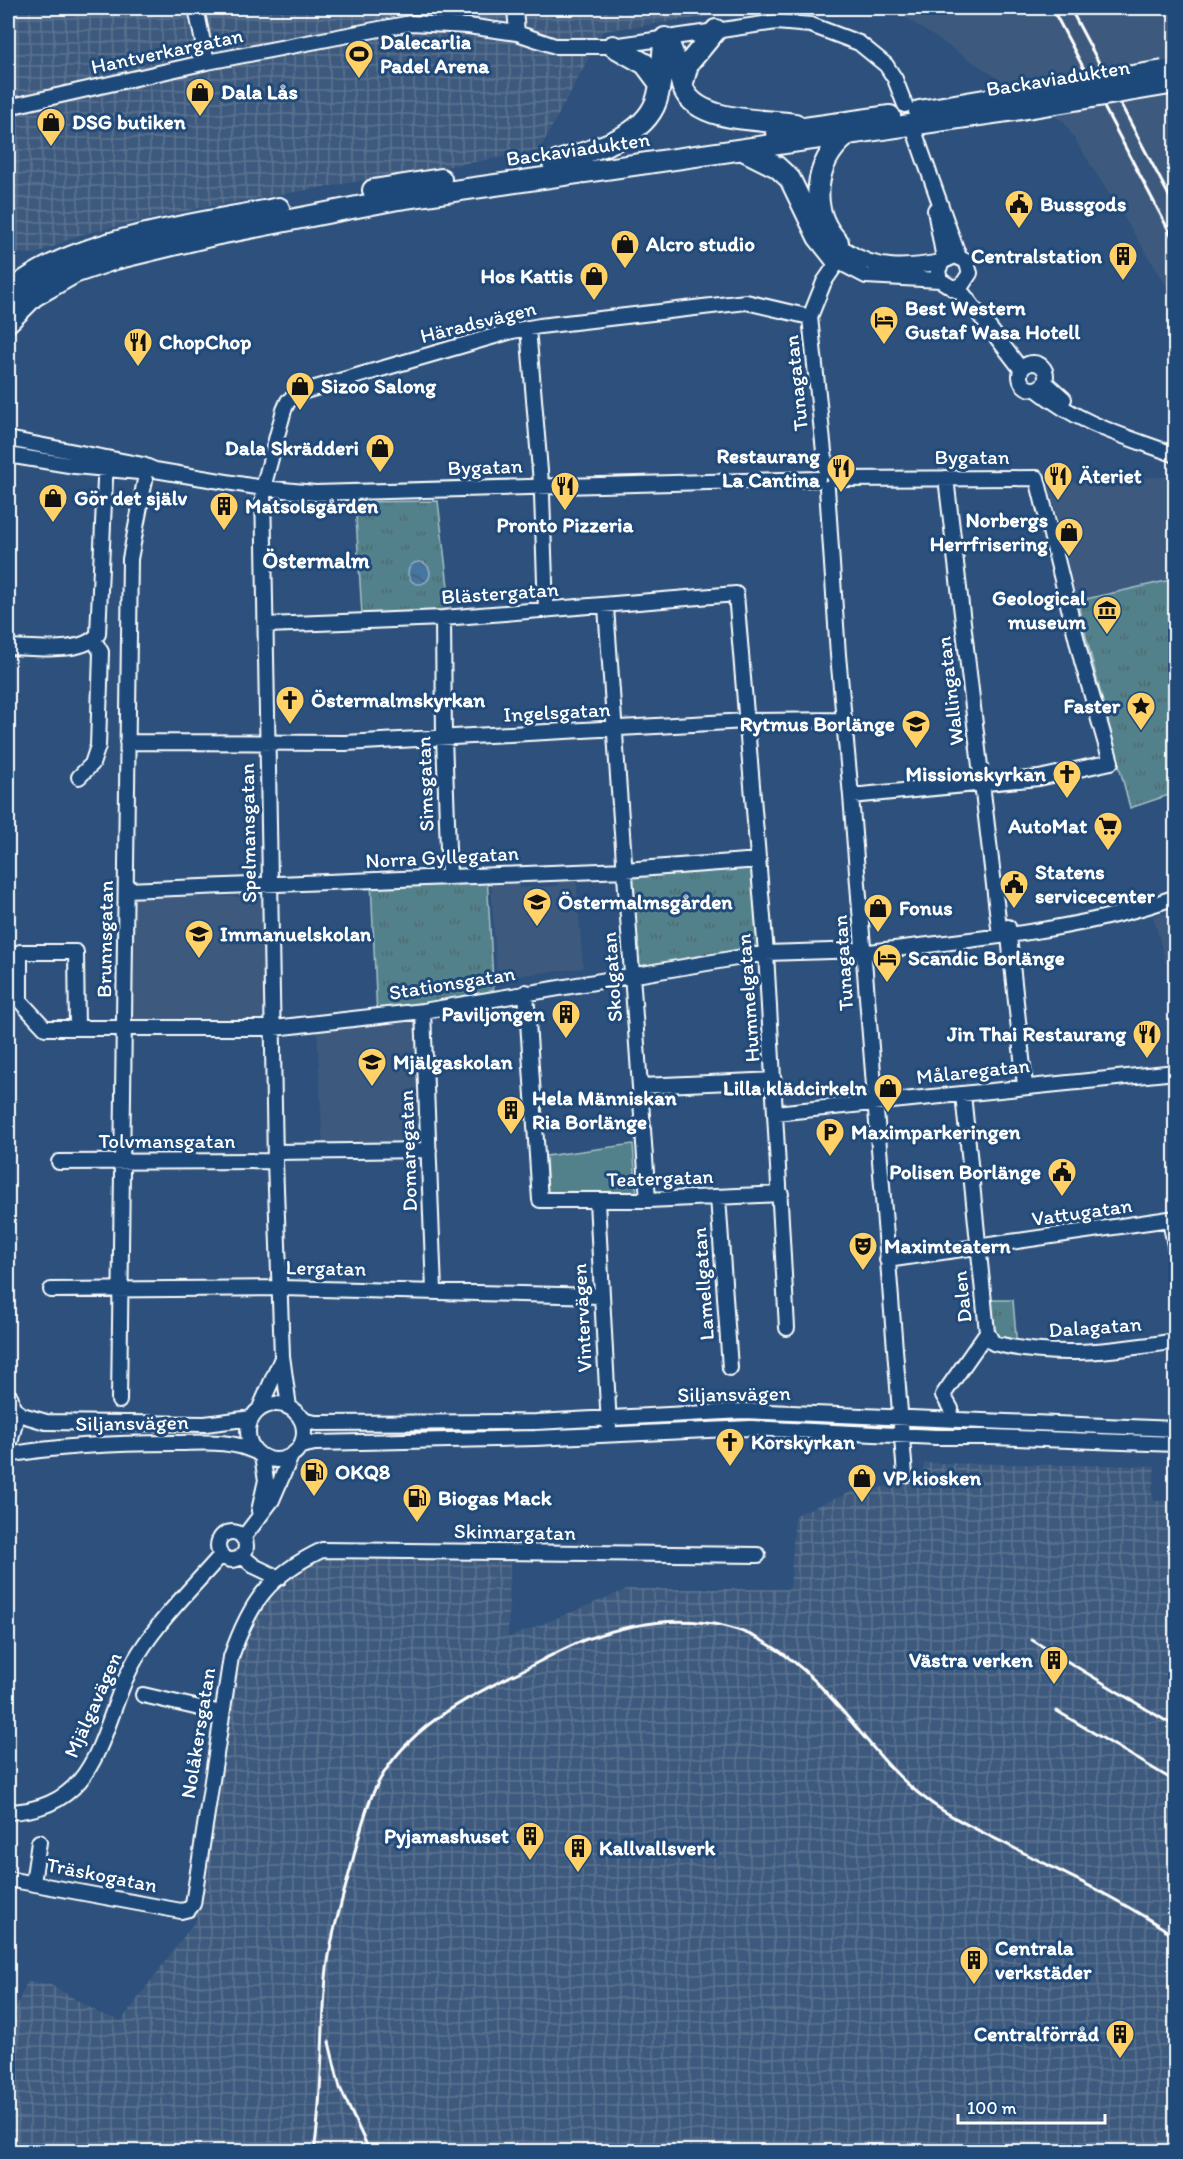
<svg xmlns="http://www.w3.org/2000/svg" width="1183" height="2159" font-family="Itim,sans-serif">
<style>
.built{fill:#3e5a7e}
.industrial{fill:url(#industrial-grid)}
.green{fill:#52818b;stroke:#a8c0c5;stroke-width:1.5}
.park{fill:url(#park-tufts);stroke:#a8c0c5;stroke-width:1.5}
.water{fill:url(#water-waves);stroke:#8facc6;stroke-width:1.5}
.lines{fill:none;stroke-linecap:round;stroke-linejoin:round}
.minor-casing{stroke:#fff;stroke-width:18}
.highway-casing{stroke:#fff;stroke-width:24}
.minor{stroke:#1f4a7a;stroke-width:14}
.highway{stroke:#1f4a7a;stroke-width:20}
.rail{stroke:#fff;stroke-width:3}
.highway-bridge-casing{stroke:#fff;stroke-width:24;stroke-linecap:butt}
.highway-bridge{stroke:#1f4a7a;stroke-width:20}
.labels{text-anchor:middle;stroke-width:6;stroke-linejoin:round;paint-order:stroke}
.poi-label{font-size:21px;font-weight:bold;fill:#fff;stroke:#1f4a7a;text-anchor:start}
.street-label{font-size:21px;fill:#fff;stroke:#1f4a7a}
.neighbourhood-label{font-size:22px;font-weight:bold;fill:#fff;stroke:#1f4a7a}
</style>
<defs>
<pattern id="industrial-grid" width="8" height="8" patternUnits="userSpaceOnUse" patternTransform="scale(1.5)"><rect width="8" height="8" fill="#3e5a7e"/><path d="M0 4h8M4 0v8" fill="none" stroke="#5b7391"/></pattern>
<pattern id="park-tufts" width="24" height="20" patternUnits="userSpaceOnUse" patternTransform="scale(1.5)"><rect width="24" height="20" fill="#52818b"/><path d="M3 7l-1-3M5 7V3M7 7l1-3M15 17l-1-3M17 17v-4M19 17l1-3" fill="none" stroke="#4f696f"/></pattern>
<pattern id="water-waves" width="16" height="10" patternUnits="userSpaceOnUse" patternTransform="scale(1.5)"><rect width="16" height="10" fill="#4475a0"/><path d="M0 5q4-4 8 0t8 0" fill="none" stroke="#485e72"/></pattern>
</defs>
<rect width="100%" height="100%" fill="#2d517c"/>
<filter id="ink" filterUnits="userSpaceOnUse"><feTurbulence type="fractalNoise" baseFrequency=".0167" numOctaves="2"/><feDisplacementMap in="SourceGraphic" scale="12" xChannelSelector="R" yChannelSelector="G"/><feConvolveMatrix kernelMatrix="1 2 1 2 8 2 1 2 1" color-interpolation-filters="sRGB"/></filter>
<g filter="url(#ink)">
<path class="built" d="M 891,8 L 1175,8 L 1175,58 L 1152,66 L 1175,109 L 1175,299 L 1064,122 Z
M 1174,476 L 1175,579 L 1077,601 L 1049,484 Z
M 576,877 L 583,968 L 497,978 L 491,882 L 518,881 L 519,888 L 559,886 L 559,878 Z
M 138,896 L 261,897 L 265,902 L 269,1017 L 265,1022 L 131,1022 L 132,904 Z
M 1175,912 L 1176,912 L 1175,995 L 1153,916 Z
M 421,1012 L 428,1148 L 323,1149 L 317,1026 Z"/>
<path class="industrial" d="M 8,8 L 769,8 L 603,31 L 539,151 L 200,208 L 79,235 L 37,254 L 8,253 Z
M 924,1463 L 1155,1466 L 1152,1493 L 1154,1501 L 1175,1500 L 1175,2151 L 8,2151 L 8,2007 L 16,2008 L 27,1982 L 49,1984 L 101,2014 L 121,2021 L 196,1920 L 234,1667 L 255,1612 L 318,1555 L 453,1560 L 510,1558 L 508,1638 L 628,1589 L 790,1589 L 795,1515 L 854,1491 L 923,1482 Z"/>
<path class="green" d="M 633,1144 L 637,1197 L 548,1200 L 546,1156 Z"/>
<path class="park" d="M 438,501 L 451,612 L 362,615 L 355,502 Z
M 1175,579 L 1175,793 L 1130,808 L 1077,601 Z
M 759,860 L 766,953 L 633,976 L 625,870 Z
M 487,876 L 494,998 L 377,1017 L 371,881 Z
M 984,1300 L 1013,1300 L 1017,1348 L 993,1343 Z"/>
<path class="water" d="M408 573a11 11 0 1 1 22 0a11 11 0 1 1-22 0Z"/>
<g class="lines">
<g class="minor-casing">
<path id="minor" d="M 196,8 L 207,62
M 515,8 L 517,33
M 8,107 L 207,62 L 411,23 L 468,26 L 517,33 L 555,46 L 613,46 L 776,22 L 811,25 L 859,43 L 886,65 L 895,79 L 905,105
M 916,136 L 959,257
M 935,210 L 944,259
M 837,261 L 866,276 L 940,280
M 952,288 L 962,285 L 970,273 L 966,261 L 955,256 L 942,262 L 938,271 L 940,280 L 964,295 L 1021,369
M 528,328 L 542,495 L 546,610
M1020 376a13 13 0 1 1 26 0a13 13 0 1 1-26 0Z
M 1045,382 L 1064,399
M 1036,389 C 1083,426 1122,435 1176,455
M 8,439 L 143,465 L 155,470 L 263,488 L 315,493 L 818,479
M 8,455 L 75,466 L 139,472
M 826,471 L 810,317 L 824,282 L 846,250 C 876,271 907,268 942,262
M 946,478 L 1000,936
M 834,479 L 1037,478 L 1082,661 L 1111,762 L 1039,778 L 851,796
M 827,488 L 838,655 L 851,796 L 905,1475
M 606,607 L 648,1200
M 443,618 L 444,737 L 449,877
M 267,625 L 443,618 L 736,594 L 766,953 L 787,1328
M 8,647 C 32,647 83,655 98,634 L 106,458
M 127,742 L 345,743 L 747,721 L 844,720
M 79,777 L 92,764 L 98,746 L 101,652 L 94,640
M 126,890 L 625,870 L 759,860
M 1008,927 L 1025,1086
M 526,992 L 540,1200 L 648,1200 L 781,1194
M 423,1011 L 434,1290
M 77,1028 L 76,952 L 20,952 L 20,1001 L 45,1028 L 274,1028 L 423,1011 L 766,953 L 863,950 L 869,952 C 972,939 1077,932 1176,897
M 641,1086 L 774,1080
M 775,1113 L 1176,1072
M 275,1152 L 429,1150
M 59,1162 L 275,1161
M 718,1197 L 730,1368
M 597,1201 L 609,1426
M 1170,1221 L 1176,1250
M 887,1260 L 1176,1218
M 51,1290 L 281,1288 L 601,1296
M 987,1332 L 993,1343 C 1055,1359 1113,1351 1176,1341
M 119,1401 L 130,559 L 145,480
M248 1432a28 28 0 1 1 56 0a28 28 0 1 1-56 0Z
M 10,1406 L 22,1415 L 46,1422 L 205,1424 L 252,1418
M 289,1407 L 282,1356 L 275,1161 L 263,488 L 284,410 L 288,401 L 305,391 L 512,331 L 540,326 L 746,302 L 810,317
M 951,1409 L 943,1395 L 987,1332 L 963,1094
M 259,1410 L 281,1360
M 296,1413 L 306,1421 L 316,1423 L 536,1422 L 744,1411 L 1176,1429
M 301,1446 L 315,1443 L 535,1438 L 751,1428 L 936,1437 L 991,1437 L 1176,1444
M 8,1455 C 63,1445 117,1443 174,1443 C 201,1443 230,1439 256,1452
M 259,1511 L 266,1480 L 262,1457
M218 1546a14 14 0 1 1 28 0a14 14 0 1 1-28 0Z
M 243,1538 L 272,1500 L 291,1456
M 242,1556 L 254,1566 L 279,1578
M 143,1695 L 221,1713
M 8,1812 C 107,1809 99,1717 139,1653 C 161,1618 194,1586 221,1555
M 8,1879 L 181,1911 L 189,1909 L 193,1904 L 231,1657 C 250,1602 268,1576 322,1550 L 758,1555
M 33,1883 L 39,1842"/>
</g>
<g class="highway-casing">
<path id="highway" d="M 665,38 C 676,53 677,74 684,90 C 699,123 763,119 795,124
M 613,46 L 645,64 L 660,84
M 682,86 L 688,64 L 716,30
M 919,111 L 1014,95
M 776,132 L 890,116
M 743,150 L 777,167 L 790,179 L 818,237 L 837,261
M 553,163 C 589,150 648,139 658,95 C 662,78 662,61 664,44
M 373,190 L 441,179
M 838,242 C 808,211 814,162 846,136
M 8,294 C 66,239 201,224 279,208
M 8,322 L 34,296 L 74,273 L 115,259 L 214,235 L 398,199 L 1021,109
M 8,1399 L 12,1422 L 8,1439"/>
</g>
<use href="#minor" class="minor"/>
<use href="#highway" class="highway"/>
<path class="rail" d="M 1052,8 L 1176,244
M 1070,8 L 1176,209
M 1032,1640 L 1176,1727
M 1057,1711 L 1176,1782
M 1174,1793 L 1176,1794
M 329,2042 L 340,2088 L 370,2152
M 314,2152 C 323,2094 321,2036 326,1978 C 329,1943 340,1908 349,1874 C 357,1846 362,1817 374,1791 C 403,1729 464,1699 521,1671 C 543,1660 565,1647 587,1639 C 646,1618 713,1611 768,1644 C 836,1683 867,1758 930,1802 C 955,1820 984,1833 1012,1847 C 1067,1875 1124,1901 1176,1937"/>
<g class="highway-bridge-casing">
<path id="highway-bridge" d="M 1014,95 L 1163,71
M 1021,109 L 1170,84"/>
</g>
<use href="#highway-bridge" class="highway-bridge"/>
</g>
</g>
<defs>
<g id="stadium-pin" transform="scale(1.5)"><path d="M0 17L-7.5 6A9.5 9.5 0 1 1 7.5 6Z" fill="#ffd166" stroke="#1f4a7a"/><path d="M0-5a6.5 5 0 1 0 0 10a6.5 5 0 1 0 0-10ZM-3.5-1.8h7v3.6h-7Z" fill="#111"/></g>
<g id="shop-pin" transform="scale(1.5)"><path d="M0 17L-7.5 6A9.5 9.5 0 1 1 7.5 6Z" fill="#ffd166" stroke="#1f4a7a"/><path d="M-5-2.5h2.3a2.7 3.5 0 0 1 5.4 0H5L5.5 6h-11ZM-1.5-2.5h3a1.5 2.3 0 0 0-3 0Z" fill="#111"/></g>
<g id="civic-pin" transform="scale(1.5)"><path d="M0 17L-7.5 6A9.5 9.5 0 1 1 7.5 6Z" fill="#ffd166" stroke="#1f4a7a"/><path d="M-.6-6.5H3V-4.5H.6V-3L4-1V1h2V6H-6V1h2V-1L-.6-3ZM-1.2 2.5V6h2.4V2.5Z" fill="#111"/></g>
<g id="building-pin" transform="scale(1.5)"><path d="M0 17L-7.5 6A9.5 9.5 0 1 1 7.5 6Z" fill="#ffd166" stroke="#1f4a7a"/><path d="M-4-6H4V6H1V3H-1V6H-4ZM-2.5-4.3h1.7v1.8h-1.7ZM.8-4.3h1.7v1.8H.8ZM-2.5-1h1.7V.8h-1.7ZM.8-1h1.7V.8H.8Z" fill="#111"/></g>
<g id="hotel-pin" transform="scale(1.5)"><path d="M0 17L-7.5 6A9.5 9.5 0 1 1 7.5 6Z" fill="#ffd166" stroke="#1f4a7a"/><path d="M-6-4.5h1.5V1H6V5H4.5V3h-9V5H-6ZM-4 0a1.8 1.8 0 1 1 3.6 0ZM.5 0V-2.5h3Q6-2.5 6 0Z" fill="#111"/></g>
<g id="restaurant-pin" transform="scale(1.5)"><path d="M0 17L-7.5 6A9.5 9.5 0 1 1 7.5 6Z" fill="#ffd166" stroke="#1f4a7a"/><path d="M-5-6h1v4h1v-4h1v4h1v-4h1v5L-1.5 .5V6h-2V.5L-5-1ZM5-6V6H3V1.5H1.5Q1.5-4 5-6Z" fill="#111"/></g>
<g id="museum-pin" transform="scale(1.5)"><path d="M0 17L-7.5 6A9.5 9.5 0 1 1 7.5 6Z" fill="#ffd166" stroke="#1f4a7a"/><path d="M0-6L6-3V-2H-6V-3ZM-5-1h2V3h-2ZM-1-1h2V3h-2ZM3-1h2V3H3ZM-6 4H6V6H-6Z" fill="#111"/></g>
<g id="church-pin" transform="scale(1.5)"><path d="M0 17L-7.5 6A9.5 9.5 0 1 1 7.5 6Z" fill="#ffd166" stroke="#1f4a7a"/><path d="M-1.2-6h2.4v3.5h3.3v2.4h-3.3V6h-2.4V-.1h-3.3v-2.4h3.3Z" fill="#111"/></g>
<g id="sight-pin" transform="scale(1.5)"><path d="M0 17L-7.5 6A9.5 9.5 0 1 1 7.5 6Z" fill="#ffd166" stroke="#1f4a7a"/><path d="M0-6L1.8-2.2L6-1.7L2.9 1.2L3.7 5.4L0 3.3L-3.7 5.4L-2.9 1.2L-6-1.7L-1.8-2.2Z" fill="#111"/></g>
<g id="school-pin" transform="scale(1.5)"><path d="M0 17L-7.5 6A9.5 9.5 0 1 1 7.5 6Z" fill="#ffd166" stroke="#1f4a7a"/><path d="M0-5L7-2L0 1L-7-2ZM-4 1L0 2.5L4 1V4Q0 6-4 4Z" fill="#111"/></g>
<g id="supermarket-pin" transform="scale(1.5)"><path d="M0 17L-7.5 6A9.5 9.5 0 1 1 7.5 6Z" fill="#ffd166" stroke="#1f4a7a"/><path d="M-6-5.5h2.5l.6 2H6L4.5 2H-2.5L-4.4-4H-6ZM-1.5 3.2a1.3 1.3 0 1 0 .1 0ZM3 3.2a1.3 1.3 0 1 0 .1 0Z" fill="#111"/></g>
<g id="parking-pin" transform="scale(1.5)"><path d="M0 17L-7.5 6A9.5 9.5 0 1 1 7.5 6Z" fill="#ffd166" stroke="#1f4a7a"/><path d="M-3.5-5.5H1a3.5 3.5 0 0 1 0 7H-1V5.5H-3.5ZM-1-3.4V-.6H.8a1.4 1.4 0 0 0 0-2.8Z" fill="#111"/></g>
<g id="theatre-pin" transform="scale(1.5)"><path d="M0 17L-7.5 6A9.5 9.5 0 1 1 7.5 6Z" fill="#ffd166" stroke="#1f4a7a"/><path d="M-5-5.5Q0-4 5-5.5V0Q5 5 0 6Q-5 5-5 0ZM-3.3-2.5H-1v1.5H-3.3ZM1-2.5H3.3v1.5H1ZM-2.8 1Q0 5.5 2.8 1Z" fill="#111"/></g>
<g id="fuel-pin" transform="scale(1.5)"><path d="M0 17L-7.5 6A9.5 9.5 0 1 1 7.5 6Z" fill="#ffd166" stroke="#1f4a7a"/><path d="M-5.5-6h7V0h2V4h1.3V-2.5L3-4.5l.8-.8L6-3V5H2.5V1h-1V6h-7ZM-4.2-4.7v3.2H.2V-4.7Z" fill="#111"/></g>
</defs>
<g fill-rule="evenodd">
<use href="#stadium-pin" x="359" y="54"/>
<use href="#shop-pin" x="200" y="92"/>
<use href="#shop-pin" x="51" y="122"/>
<use href="#civic-pin" x="1019" y="204"/>
<use href="#shop-pin" x="625" y="244"/>
<use href="#building-pin" x="1123" y="256"/>
<use href="#shop-pin" x="594" y="276"/>
<use href="#hotel-pin" x="884" y="320"/>
<use href="#restaurant-pin" x="138" y="342"/>
<use href="#shop-pin" x="300" y="386"/>
<use href="#shop-pin" x="380" y="448"/>
<use href="#restaurant-pin" x="841" y="468"/>
<use href="#restaurant-pin" x="1058" y="476"/>
<use href="#restaurant-pin" x="565" y="486"/>
<use href="#shop-pin" x="53" y="498"/>
<use href="#building-pin" x="224" y="506"/>
<use href="#shop-pin" x="1069" y="532"/>
<use href="#museum-pin" x="1107" y="610"/>
<use href="#church-pin" x="290" y="700"/>
<use href="#sight-pin" x="1141" y="706"/>
<use href="#school-pin" x="916" y="724"/>
<use href="#church-pin" x="1067" y="774"/>
<use href="#supermarket-pin" x="1108" y="826"/>
<use href="#civic-pin" x="1014" y="884"/>
<use href="#school-pin" x="537" y="902"/>
<use href="#shop-pin" x="878" y="908"/>
<use href="#school-pin" x="199" y="934"/>
<use href="#hotel-pin" x="887" y="958"/>
<use href="#building-pin" x="566" y="1014"/>
<use href="#restaurant-pin" x="1147" y="1034"/>
<use href="#school-pin" x="372" y="1062"/>
<use href="#shop-pin" x="888" y="1088"/>
<use href="#building-pin" x="511" y="1110"/>
<use href="#parking-pin" x="830" y="1132"/>
<use href="#civic-pin" x="1062" y="1172"/>
<use href="#theatre-pin" x="863" y="1246"/>
<use href="#church-pin" x="730" y="1442"/>
<use href="#fuel-pin" x="314" y="1472"/>
<use href="#shop-pin" x="862" y="1478"/>
<use href="#fuel-pin" x="417" y="1498"/>
<use href="#building-pin" x="1054" y="1660"/>
<use href="#building-pin" x="530" y="1836"/>
<use href="#building-pin" x="578" y="1848"/>
<use href="#building-pin" x="974" y="1960"/>
<use href="#building-pin" x="1120" y="2034"/>
</g>
<g class="labels">
<g class="poi-label">
<text x="380" y="49">Dalecarlia<tspan x="380" dy="24">Padel Arena</tspan></text>
<text x="221" y="99">Dala Lås</text>
<text x="72" y="129">DSG butiken</text>
<text x="1040" y="211">Bussgods</text>
<text x="646" y="251">Alcro studio</text>
<text x="1102" y="263" text-anchor="end">Centralstation</text>
<text x="573" y="283" text-anchor="end">Hos Kattis</text>
<text x="905" y="315">Best Western<tspan x="905" dy="24">Gustaf Wasa Hotell</tspan></text>
<text x="159" y="349">ChopChop</text>
<text x="321" y="393">Sizoo Salong</text>
<text x="359" y="455" text-anchor="end">Dala Skrädderi</text>
<text x="820" y="463" text-anchor="end">Restaurang<tspan x="820" dy="24">La Cantina</tspan></text>
<text x="1079" y="483">Äteriet</text>
<text x="74" y="505">Gör det själv</text>
<text x="245" y="513">Matsolsgården</text>
<text x="1048" y="527" text-anchor="end">Norbergs<tspan x="1048" dy="24">Herrfrisering</tspan></text>
<text x="565" y="532" text-anchor="middle">Pronto Pizzeria</text>
<text x="1086" y="605" text-anchor="end">Geological<tspan x="1086" dy="24">museum</tspan></text>
<text x="311" y="707">Östermalmskyrkan</text>
<text x="1120" y="713" text-anchor="end">Faster</text>
<text x="895" y="731" text-anchor="end">Rytmus Borlänge</text>
<text x="1046" y="781" text-anchor="end">Missionskyrkan</text>
<text x="1087" y="833" text-anchor="end">AutoMat</text>
<text x="1035" y="879">Statens<tspan x="1035" dy="24">servicecenter</tspan></text>
<text x="558" y="909">Östermalmsgården</text>
<text x="899" y="915">Fonus</text>
<text x="220" y="941">Immanuelskolan</text>
<text x="908" y="965">Scandic Borlänge</text>
<text x="545" y="1021" text-anchor="end">Paviljongen</text>
<text x="1126" y="1041" text-anchor="end">Jin Thai Restaurang</text>
<text x="393" y="1069">Mjälgaskolan</text>
<text x="867" y="1095" text-anchor="end">Lilla klädcirkeln</text>
<text x="532" y="1105">Hela Människan<tspan x="532" dy="24">Ria Borlänge</tspan></text>
<text x="851" y="1139">Maximparkeringen</text>
<text x="1041" y="1179" text-anchor="end">Polisen Borlänge</text>
<text x="884" y="1253">Maximteatern</text>
<text x="751" y="1449">Korskyrkan</text>
<text x="335" y="1479">OKQ8</text>
<text x="883" y="1485">VP kiosken</text>
<text x="438" y="1505">Biogas Mack</text>
<text x="1033" y="1667" text-anchor="end">Västra verken</text>
<text x="509" y="1843" text-anchor="end">Pyjamashuset</text>
<text x="599" y="1855">Kallvallsverk</text>
<text x="995" y="1955">Centrala<tspan x="995" dy="24">verkstäder</tspan></text>
<text x="1099" y="2041" text-anchor="end">Centralförråd</text>
</g>
<g class="street-label">
<text transform="translate(167 51) rotate(-12)" y="7">Hantverkargatan</text>
<text transform="translate(1058 78) rotate(-9)" y="7">Backaviadukten</text>
<text transform="translate(578 149) rotate(-8)" y="7">Backaviadukten</text>
<text transform="translate(478 322) rotate(-14)" y="7">Häradsvägen</text>
<text transform="translate(796 383) rotate(-96)" y="7">Tunagatan</text>
<text x="972" y="464">Bygatan</text>
<text transform="translate(485 467) rotate(-2)" y="7">Bygatan</text>
<text transform="translate(500 593) rotate(-4)" y="7">Blästergatan</text>
<text transform="translate(950 691) rotate(-97)" y="7">Wallingatan</text>
<text transform="translate(557 712) rotate(-3)" y="7">Ingelsgatan</text>
<text transform="translate(425 784) rotate(-92)" y="7">Simsgatan</text>
<text transform="translate(248 833) rotate(-91)" y="7">Spelmansgatan</text>
<text transform="translate(442 857) rotate(-3)" y="7">Norra Gyllegatan</text>
<text transform="translate(105 939) rotate(-89)" y="7">Brunnsgatan</text>
<text transform="translate(843 963) rotate(-94)" y="7">Tunagatan</text>
<text transform="translate(612 977) rotate(-94)" y="7">Skolgatan</text>
<text transform="translate(452 983) rotate(-9)" y="7">Stationsgatan</text>
<text transform="translate(748 998) rotate(-94)" y="7">Hummelgatan</text>
<text transform="translate(973 1071) rotate(-6)" y="7">Målaregatan</text>
<text x="167" y="1148">Tolvmansgatan</text>
<text transform="translate(408 1151) rotate(-92)" y="7">Domaregatan</text>
<text transform="translate(660 1178) rotate(-2)" y="7">Teatergatan</text>
<text transform="translate(1082 1212) rotate(-8)" y="7">Vattugatan</text>
<text transform="translate(326 1268) rotate(1)" y="7">Lergatan</text>
<text transform="translate(703 1284) rotate(-94)" y="7">Lamellgatan</text>
<text transform="translate(962 1297) rotate(-96)" y="7">Dalen</text>
<text transform="translate(582 1318) rotate(-93)" y="7">Vintervägen</text>
<text transform="translate(1095 1327) rotate(-4)" y="7">Dalagatan</text>
<text transform="translate(734 1394) rotate(-1)" y="7">Siljansvägen</text>
<text transform="translate(132 1423) rotate(-1)" y="7">Siljansvägen</text>
<text transform="translate(515 1532) rotate(1)" y="7">Skinnargatan</text>
<text transform="translate(93 1705) rotate(-66)" y="7">Mjälgavägen</text>
<text transform="translate(198 1733) rotate(-81)" y="7">Nolåkersgatan</text>
<text transform="translate(102 1875) rotate(11)" y="7">Träskogatan</text>
</g>
<g class="neighbourhood-label">
<text x="316" y="568">Östermalm</text>
</g>
</g>
<rect width="1183" height="2159" fill="none" stroke="#1f4a7a" stroke-width="30"/>
<rect x="15" y="15" width="1153" height="2129" fill="none" stroke="#fff" stroke-width="2" filter="url(#ink)"/>
<path d="M958 2114v9h147v-9" fill="none" stroke="#ffffff" stroke-width="3"/>
<text x="967" y="2114" font-size="18" fill="#ffffff" stroke="#1f4a7a" stroke-width="4.5" paint-order="stroke">100 m</text>
</svg>
